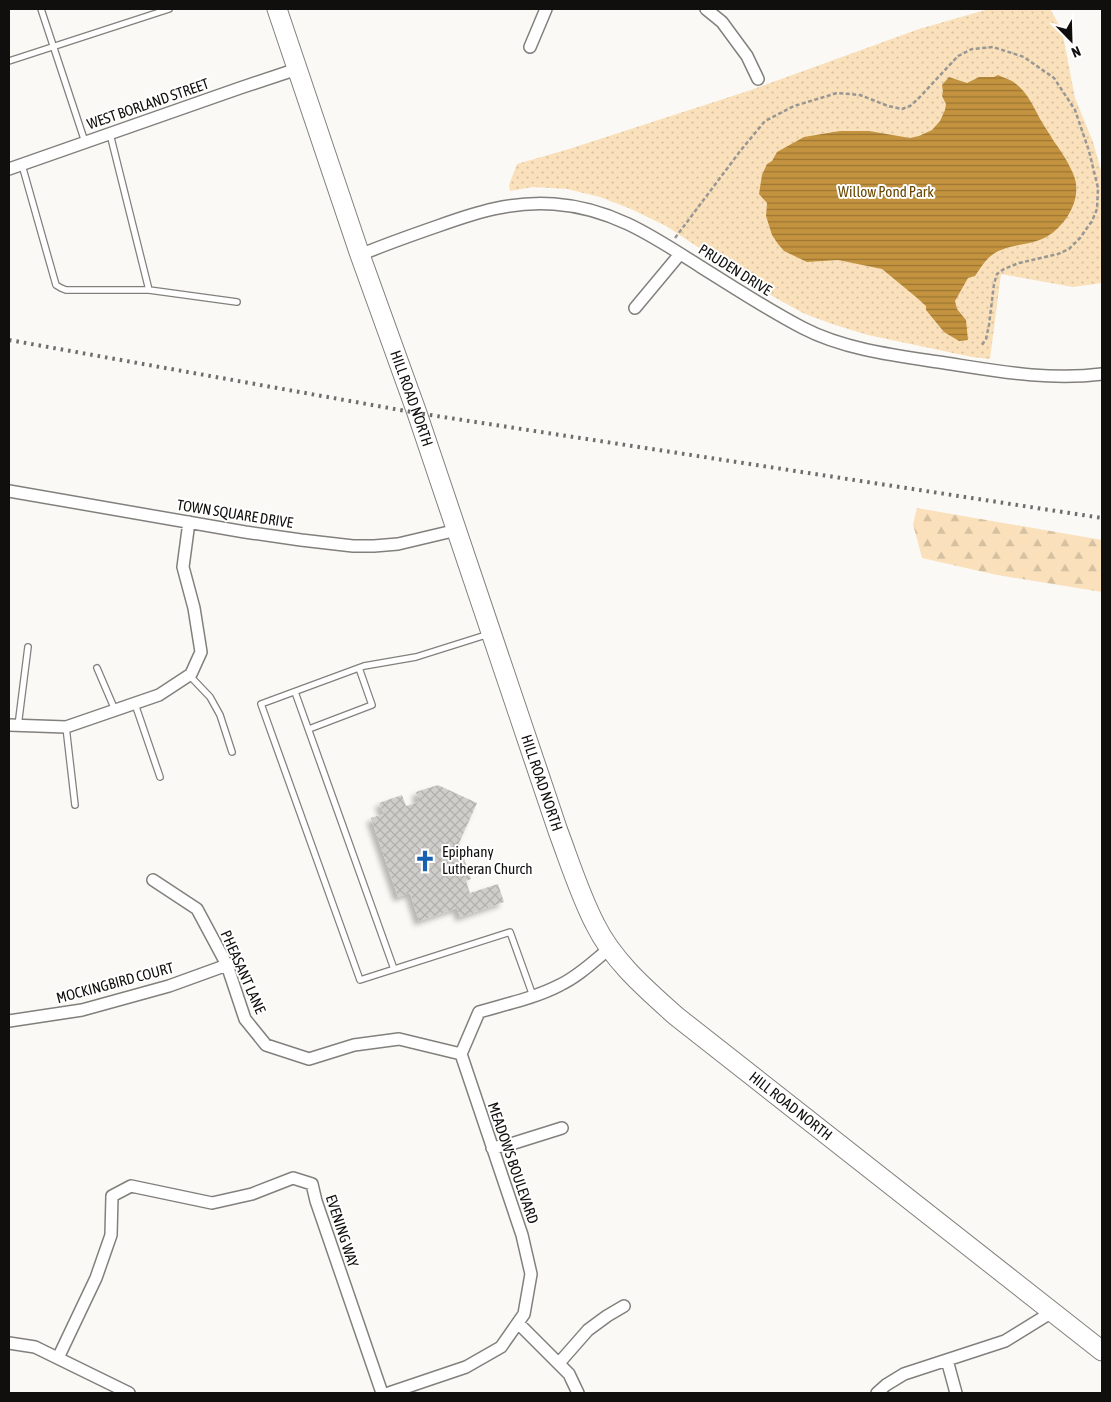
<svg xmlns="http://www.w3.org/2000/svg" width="1111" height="1402" font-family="'Asap Condensed',sans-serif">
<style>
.grass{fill:url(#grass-dots)}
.forest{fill:url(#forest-firs)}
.water{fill:url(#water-rules)}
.building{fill:url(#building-cross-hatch);filter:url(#shadow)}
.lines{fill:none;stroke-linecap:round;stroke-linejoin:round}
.service-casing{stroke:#82807d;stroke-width:8}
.minor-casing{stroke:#82807d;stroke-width:14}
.primary-casing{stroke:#82807d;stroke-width:21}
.path{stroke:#999794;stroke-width:2.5;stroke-dasharray:4 2.5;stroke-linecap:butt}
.service{stroke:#fff;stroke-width:5.5}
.minor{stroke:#fff;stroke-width:11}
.primary{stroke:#fff;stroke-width:19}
.rail{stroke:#6e6d6b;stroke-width:4;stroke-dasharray:2.5 5;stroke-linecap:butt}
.labels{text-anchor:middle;stroke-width:4;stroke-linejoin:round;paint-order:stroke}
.street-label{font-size:15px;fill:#100f0e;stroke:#fff}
.park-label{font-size:15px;fill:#694803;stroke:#fff}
.poi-label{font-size:15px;fill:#100f0e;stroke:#fff;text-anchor:start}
</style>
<defs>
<pattern id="grass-dots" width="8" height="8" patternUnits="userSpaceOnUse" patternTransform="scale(1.25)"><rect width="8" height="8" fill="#fae1bb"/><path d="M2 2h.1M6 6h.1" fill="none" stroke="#d5c0a0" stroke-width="1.8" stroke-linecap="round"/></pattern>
<pattern id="forest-firs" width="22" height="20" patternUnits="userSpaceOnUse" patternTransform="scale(1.25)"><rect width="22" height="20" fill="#fae1bb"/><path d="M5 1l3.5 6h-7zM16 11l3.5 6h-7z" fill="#d5c0a0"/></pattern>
<pattern id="water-rules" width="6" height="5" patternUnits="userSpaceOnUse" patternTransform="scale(1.25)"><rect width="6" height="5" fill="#c3933f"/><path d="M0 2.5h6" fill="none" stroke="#9d7633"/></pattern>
<pattern id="building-cross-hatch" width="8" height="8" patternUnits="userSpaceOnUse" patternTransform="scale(1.25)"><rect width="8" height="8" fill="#d0cecb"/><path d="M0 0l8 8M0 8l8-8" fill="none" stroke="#b2b0ad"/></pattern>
<filter id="shadow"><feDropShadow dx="-4.5" dy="4.5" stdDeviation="2.5" flood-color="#0004"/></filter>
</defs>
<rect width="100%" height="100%" fill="#fbf9f5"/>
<path class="grass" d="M 989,9 L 1050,9 L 1062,30 L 1075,98 L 1093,142 L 1102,174 L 1102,283 L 1073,287 L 1001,274 L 990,359 L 972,357 L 868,335 L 835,325 L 805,314 L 774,297 L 666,226 L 631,209 L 600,197 L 567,189 L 533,187 L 510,191 L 509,185 L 517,164 L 569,149 L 751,90 L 919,29 Z"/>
<path class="forest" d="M 917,508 L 1102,540 L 1102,592 L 997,575 L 922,558 L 913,524 Z"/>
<path class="water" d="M 998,75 C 1002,77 1008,79 1012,81 C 1028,91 1034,109 1043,124 C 1046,129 1050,134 1053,140 C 1061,151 1069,163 1074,176 C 1083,200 1064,229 1042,239 C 1026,246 1006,244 992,255 C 985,260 980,269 975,276 L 968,278 L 955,301 L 957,309 L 966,320 L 968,340 L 959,341 L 944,332 L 926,310 L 926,306 L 916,297 L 882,269 L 838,260 L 807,262 L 784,251 L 778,244 L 772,235 L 766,216 L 767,203 L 759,194 L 762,175 L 767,164 L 772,161 L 777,152 L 804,137 L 840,131 L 869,131 L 910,138 L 919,136 L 932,130 L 940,121 L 945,110 L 946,104 L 942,96 L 943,92 L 942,85 L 949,77 L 967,83 L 979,77 L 994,77 Z"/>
<path class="building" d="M 438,785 L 477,803 L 459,843 L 471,879 L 466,881 L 470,893 L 498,884 L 504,902 L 460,917 L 457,908 L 419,921 L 410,893 L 398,897 L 371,818 L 384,814 L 379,803 L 402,795 L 406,806 L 419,802 L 416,792 Z"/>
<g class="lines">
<g class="service-casing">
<path id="service" d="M 41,9 L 85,142
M 9,61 L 169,9
M 110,134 L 149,290 L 237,302
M 22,165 L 56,285 L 61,288 L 66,290 L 149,290
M 489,634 L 416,657 L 364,666 L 261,704 L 360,980 L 510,932 L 533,996
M 97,668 L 115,710
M 189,675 L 210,697 L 220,715 L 232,752
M 295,692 L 394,969
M 135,704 L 160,777
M 18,726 L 28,647
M 66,727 L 75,805
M 309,729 L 372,705 L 359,668"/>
</g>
<g class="minor-casing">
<path id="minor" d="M 706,9 L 722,22 L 747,56 L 758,79
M 530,47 L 546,9
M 9,169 L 240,88 L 297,69
M 360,255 C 386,244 412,235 438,226 C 477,212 512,201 554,204 C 612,208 654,237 701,267 C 735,288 768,310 803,328 C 845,350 899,356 945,363 C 997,371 1049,381 1102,374
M 635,308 L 680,254
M 9,491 L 245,532 L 301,540 L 353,546 L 374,546 L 398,544 L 457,530
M 9,725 L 66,727 L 159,695 L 191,674 L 201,652 L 194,608 L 183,567 L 189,522
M 153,880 L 197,909 L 227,965 L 245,1019 L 266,1045 L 309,1059 L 354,1045 L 399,1039 L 461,1054
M 9,1021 L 82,1010 L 169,986 L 227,965
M 492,1148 L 511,1144 L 562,1128
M 518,1323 L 569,1374 L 578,1393
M 9,1343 L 35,1347 L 129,1393
M 58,1358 L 96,1278 L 111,1235 L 112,1196 L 131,1186 L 212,1203 L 252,1194 L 293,1178 L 312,1184 L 316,1201 L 382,1393
M 947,1360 L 956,1393
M 559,1363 L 588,1330 L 607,1316 L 624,1306
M 389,1393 L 466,1367 L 501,1347 L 524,1314 L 531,1274 L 522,1235 L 461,1054 L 479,1012 C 506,1004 535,998 560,985 C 579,976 594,961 610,948
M 877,1393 L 886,1385 L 904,1374 L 1005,1341 L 1052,1312"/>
</g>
<g class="primary-casing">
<g id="primary">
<path id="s1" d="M 277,9 L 360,255 L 417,413 L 558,831 C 570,863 580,895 595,924 C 613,961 646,989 676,1016 L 1102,1351"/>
</g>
</g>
<path class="path" d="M 675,238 L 741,150 L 765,121 L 794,106 L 837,93 L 860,95 L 888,106 L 902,109 L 910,106 L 918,99 L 958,56 L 972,49 L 993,47 L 1024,57 L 1054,78 L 1075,110 L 1089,151 L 1098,188 L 1097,209 L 1092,221 L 1080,238 L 1069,249 L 1058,254 L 1019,263 L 1004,269 L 997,274 L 994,284 L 989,325 L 986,339 L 981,346"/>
<use href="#service" class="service"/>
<use href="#minor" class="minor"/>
<use href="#primary" class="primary"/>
<path class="rail" d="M 9,340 L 417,413 L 1102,518"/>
</g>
<defs>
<g id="church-bare" transform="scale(1.725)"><path d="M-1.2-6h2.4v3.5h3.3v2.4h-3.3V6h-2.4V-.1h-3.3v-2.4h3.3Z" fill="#1662b1" stroke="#fff" stroke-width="2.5" paint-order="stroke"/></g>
</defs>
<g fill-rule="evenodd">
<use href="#church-bare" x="425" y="861"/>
</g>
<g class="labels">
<g class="street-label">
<text transform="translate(148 104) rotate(-19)" y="5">WEST BORLAND STREET</text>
<text transform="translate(735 270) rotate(32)" y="5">PRUDEN DRIVE</text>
<text dy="5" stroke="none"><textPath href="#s1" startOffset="412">HILL ROAD NORTH</textPath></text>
<text transform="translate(235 514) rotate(9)" y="5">TOWN SQUARE DRIVE</text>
<text dy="5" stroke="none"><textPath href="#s1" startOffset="818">HILL ROAD NORTH</textPath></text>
<text transform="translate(243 972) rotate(66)" y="5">PHEASANT LANE</text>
<text transform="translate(115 983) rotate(-15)" y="5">MOCKINGBIRD COURT</text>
<text dy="5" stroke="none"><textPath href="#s1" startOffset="1238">HILL ROAD NORTH</textPath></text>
<text transform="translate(513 1163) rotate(71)" y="5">MEADOWS BOULEVARD</text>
<text transform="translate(342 1231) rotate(72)" y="5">EVENING WAY</text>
</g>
<g class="park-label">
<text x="886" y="197">Willow Pond Park</text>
</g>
<g class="poi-label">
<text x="442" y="857">Epiphany<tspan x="442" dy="17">Lutheran Church</tspan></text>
</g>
</g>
<rect width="1111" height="1402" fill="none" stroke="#100f0e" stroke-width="20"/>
<g transform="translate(1071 40) rotate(157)" stroke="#ffffff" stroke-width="4" paint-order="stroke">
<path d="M0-4L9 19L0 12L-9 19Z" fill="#100f0e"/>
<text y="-8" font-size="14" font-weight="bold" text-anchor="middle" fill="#100f0e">N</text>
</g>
</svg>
